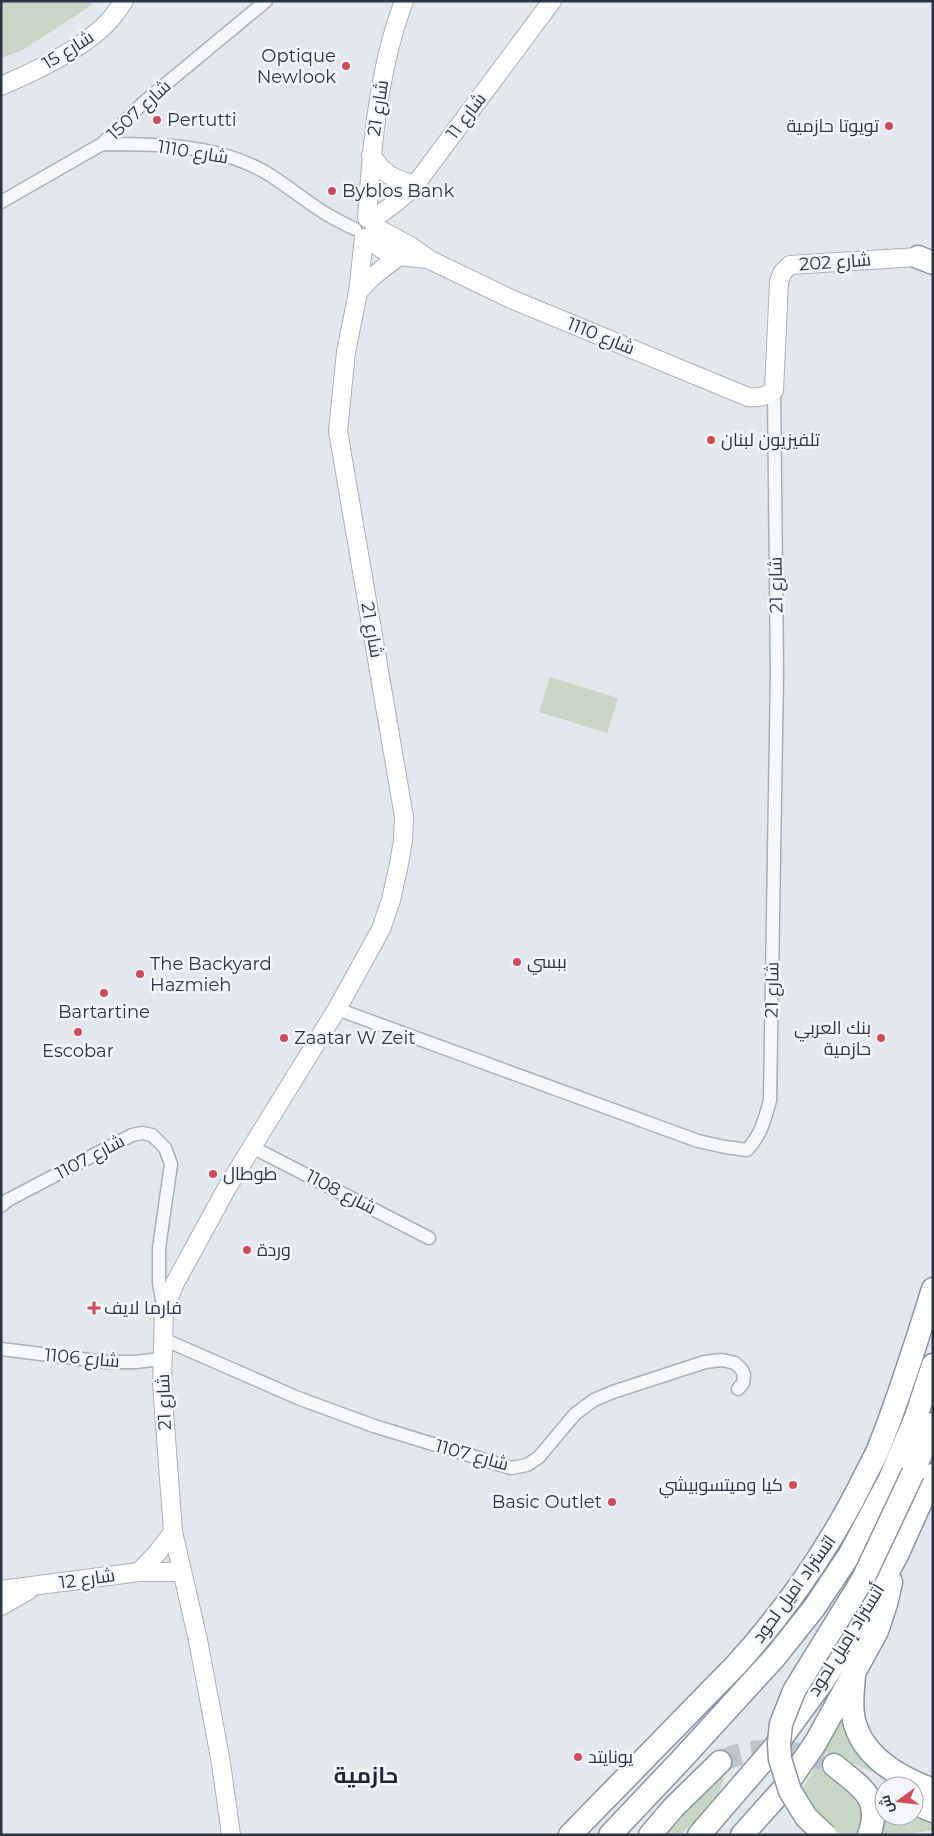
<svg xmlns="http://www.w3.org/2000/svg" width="934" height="1836" font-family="Montserrat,Cairo,sans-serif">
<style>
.green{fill:#c9d6c5}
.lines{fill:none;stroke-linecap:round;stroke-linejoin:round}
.highway-tunnel{stroke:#bfc3cb;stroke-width:22;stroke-dasharray:22 11;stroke-linecap:butt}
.street-casing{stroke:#a9aeb7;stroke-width:15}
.secondary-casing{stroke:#a9aeb7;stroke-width:20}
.highway-casing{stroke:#8b94a3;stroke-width:25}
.street{stroke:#f7f8fa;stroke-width:12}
.secondary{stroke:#fff;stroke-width:18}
.highway{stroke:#fff;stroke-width:22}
.highway-bridge-casing{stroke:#8b94a3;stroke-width:25;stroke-linecap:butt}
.highway-bridge{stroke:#fff;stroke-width:22}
.poi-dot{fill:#d1495b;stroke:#f4f6f9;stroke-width:2}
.labels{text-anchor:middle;stroke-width:5;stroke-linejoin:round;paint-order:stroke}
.street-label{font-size:18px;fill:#2b3445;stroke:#f4f6f9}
.poi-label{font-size:18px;fill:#2b3445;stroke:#f4f6f9;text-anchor:start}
.district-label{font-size:22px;font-weight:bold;fill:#1d2536;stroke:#f4f6f9}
</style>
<rect width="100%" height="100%" fill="#e4e7ec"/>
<path class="green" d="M 1,1 L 89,1 L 92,5 L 21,51 L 1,58 Z
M 550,677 L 618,698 L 607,733 L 539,712 Z
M 843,1715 L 905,1786 L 825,1751 Z
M 724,1766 C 727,1796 699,1816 680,1835 L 661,1835 Z
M 815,1767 C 831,1766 854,1791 867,1802 L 859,1835 C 854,1835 848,1836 843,1834 C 824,1828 812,1807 801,1792 Z
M 878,1792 L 884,1795 L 884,1816 L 914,1816 L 914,1809 L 933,1815 L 933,1830 L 899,1835 L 876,1835 Z"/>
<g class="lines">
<path class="highway-tunnel" d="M 720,1762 C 753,1745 788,1750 823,1760"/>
<g class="street-casing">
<path id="street" d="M 102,144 C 157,144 216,144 265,172 C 287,185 306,202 328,215 C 337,220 346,225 355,229
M 1,202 L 102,144 L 144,102 L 266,1
M 337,1009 L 698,1141 L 725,1147 L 747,1150 C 761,1135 765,1119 770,1100 L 777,673 L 774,390
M 252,1147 L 429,1238
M 1,1206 L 8,1200 L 132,1135 L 142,1133 L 152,1135 L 165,1148 L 171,1164 L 159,1248 L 159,1283 L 164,1310
M 163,1339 L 298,1398 L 374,1426 L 511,1468 L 527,1465 L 539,1457 L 575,1414 L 594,1400 L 613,1392 L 705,1362 L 722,1360 L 735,1363 L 742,1370 L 744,1375 L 743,1383 L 738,1389
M 1,1349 L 106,1362 L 135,1362 L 162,1359"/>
</g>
<g class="secondary-casing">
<path id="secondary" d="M 1,86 C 36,71 85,48 110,20 C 115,14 120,7 124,1
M 371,155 C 384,175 392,178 415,185
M 367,218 C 372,145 378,70 404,1
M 371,220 C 388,209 402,199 415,185 L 552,1
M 375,227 L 412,247 L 430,260 L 511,299 L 748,397 C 759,398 765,397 774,390 L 779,282 L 782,273 L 790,265 L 918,257
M 366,238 L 386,252 L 399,256 L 427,259
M 358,292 L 372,277 L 399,256
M 139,1572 L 158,1552 L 173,1532
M 1,1590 L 139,1572 L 182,1572
M 1,1606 L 29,1590
M 231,1835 L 221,1763 L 198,1640 L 173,1532 L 162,1384 L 164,1310 L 175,1283 L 228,1186 L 337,1009 L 381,929 L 391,900 L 399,864 L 403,840 L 404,817 L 338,431 L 346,352 L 358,292 L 364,238"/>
</g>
<g class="highway-casing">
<path id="highway" d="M 918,257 L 933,263
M 913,1473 L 933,1424
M 854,1676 C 853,1689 851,1702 853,1715 C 859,1755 898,1777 933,1790
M 834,1765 C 859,1786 883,1797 869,1835
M 914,1803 L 933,1811
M 570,1835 L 736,1665 C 785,1611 826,1552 859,1488 C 865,1475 872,1463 878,1450 C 899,1398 916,1343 933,1289
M 610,1835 L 681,1760 L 775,1657 L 814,1608 L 850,1554 L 889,1481 L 916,1417 L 933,1365
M 650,1835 L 673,1808 L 720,1762
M 699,1835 L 774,1748 L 823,1681 L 861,1621 L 897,1555 L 933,1475
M 742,1835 L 786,1786 L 816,1742 L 877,1631 L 886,1604 L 891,1582"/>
</g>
<use href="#street" class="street"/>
<use href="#secondary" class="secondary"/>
<use href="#highway" class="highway"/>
<g class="highway-bridge-casing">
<path id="highway-bridge" d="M 825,1835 L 806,1817 L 790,1791 L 780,1759 L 779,1743 L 781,1724 L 794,1691 L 863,1579 L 913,1473"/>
</g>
<use href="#highway-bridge" class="highway-bridge"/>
</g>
<g class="poi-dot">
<circle cx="346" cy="66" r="5"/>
<circle cx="157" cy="120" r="5"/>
<circle cx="889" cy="126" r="5"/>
<circle cx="332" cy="191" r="5"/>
<circle cx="711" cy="440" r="5"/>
<circle cx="517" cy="962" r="5"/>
<circle cx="140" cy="974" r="5"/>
<circle cx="104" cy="993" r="5"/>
<circle cx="78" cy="1032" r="5"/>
<circle cx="284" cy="1038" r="5"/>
<circle cx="881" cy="1038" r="5"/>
<circle cx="213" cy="1174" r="5"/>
<circle cx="247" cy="1250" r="5"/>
<path d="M91.5 1300.5h5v5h5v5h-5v5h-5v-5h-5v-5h5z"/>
<circle cx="793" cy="1485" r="5"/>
<circle cx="612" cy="1502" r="5"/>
<circle cx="578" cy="1757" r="5"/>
</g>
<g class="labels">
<g class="street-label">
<text transform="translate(68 50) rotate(-32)" y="6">شارع 15</text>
<text transform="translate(378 108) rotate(-81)" y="6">شارع 21</text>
<text transform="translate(139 110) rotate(-43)" y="6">شارع 1507</text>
<text transform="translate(466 116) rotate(-53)" y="6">شارع 11</text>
<text transform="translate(193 152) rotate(9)" y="6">شارع 1110</text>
<text transform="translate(835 262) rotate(-4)" y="6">شارع 202</text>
<text transform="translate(601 336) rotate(22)" y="6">شارع 1110</text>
<text transform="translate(776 585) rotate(-91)" y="6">شارع 21</text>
<text transform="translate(372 630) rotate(80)" y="6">شارع 21</text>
<text transform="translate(772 990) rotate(-89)" y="6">شارع 21</text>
<text transform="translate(90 1157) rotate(-28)" y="6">شارع 1107</text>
<text transform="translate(341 1192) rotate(27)" y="6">شارع 1108</text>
<text transform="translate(82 1358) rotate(5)" y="6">شارع 1106</text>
<text transform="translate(164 1402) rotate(-92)" y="6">شارع 21</text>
<text transform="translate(472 1455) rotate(15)" y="6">شارع 1107</text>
<text transform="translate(87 1579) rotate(-8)" y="6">شارع 12</text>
<text transform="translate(794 1589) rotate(-54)" y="6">اتستراد اميل لحود</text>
<text transform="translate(846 1640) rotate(-58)" y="6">أتستراد إميل لحود</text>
</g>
<g class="poi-label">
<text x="336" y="62" text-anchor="end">Optique<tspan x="336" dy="21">Newlook</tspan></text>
<text x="167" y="126">Pertutti</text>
<text x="879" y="132" text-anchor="end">تويوتا حازمية</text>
<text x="342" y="197">Byblos Bank</text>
<text x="721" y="446">تلفيزيون لبنان</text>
<text x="527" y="968">ببسي</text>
<text x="150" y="970">The Backyard<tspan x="150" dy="21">Hazmieh</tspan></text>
<text x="104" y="1018" text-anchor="middle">Bartartine</text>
<text x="871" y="1034" text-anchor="end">بنك العربي<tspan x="871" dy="21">حازمية</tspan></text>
<text x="294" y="1044">Zaatar W Zeit</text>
<text x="78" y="1057" text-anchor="middle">Escobar</text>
<text x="223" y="1180">طوطال</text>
<text x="257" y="1256">وردة</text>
<text x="104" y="1314">فارما لايف</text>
<text x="783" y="1491" text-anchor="end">كيا وميتسوبيشي</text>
<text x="602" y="1508" text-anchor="end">Basic Outlet</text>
<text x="588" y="1763">يونايتد</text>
</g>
<g class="district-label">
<text x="366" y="1783">حازمية</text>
</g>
</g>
<rect width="934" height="1836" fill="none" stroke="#2b3445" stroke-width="5"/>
<g transform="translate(899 1801) rotate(255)"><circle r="24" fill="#f4f6f9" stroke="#a4a8b1"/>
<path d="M0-4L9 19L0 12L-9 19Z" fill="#d1495b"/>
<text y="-8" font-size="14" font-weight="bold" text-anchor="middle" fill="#2b3445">ش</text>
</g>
</svg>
